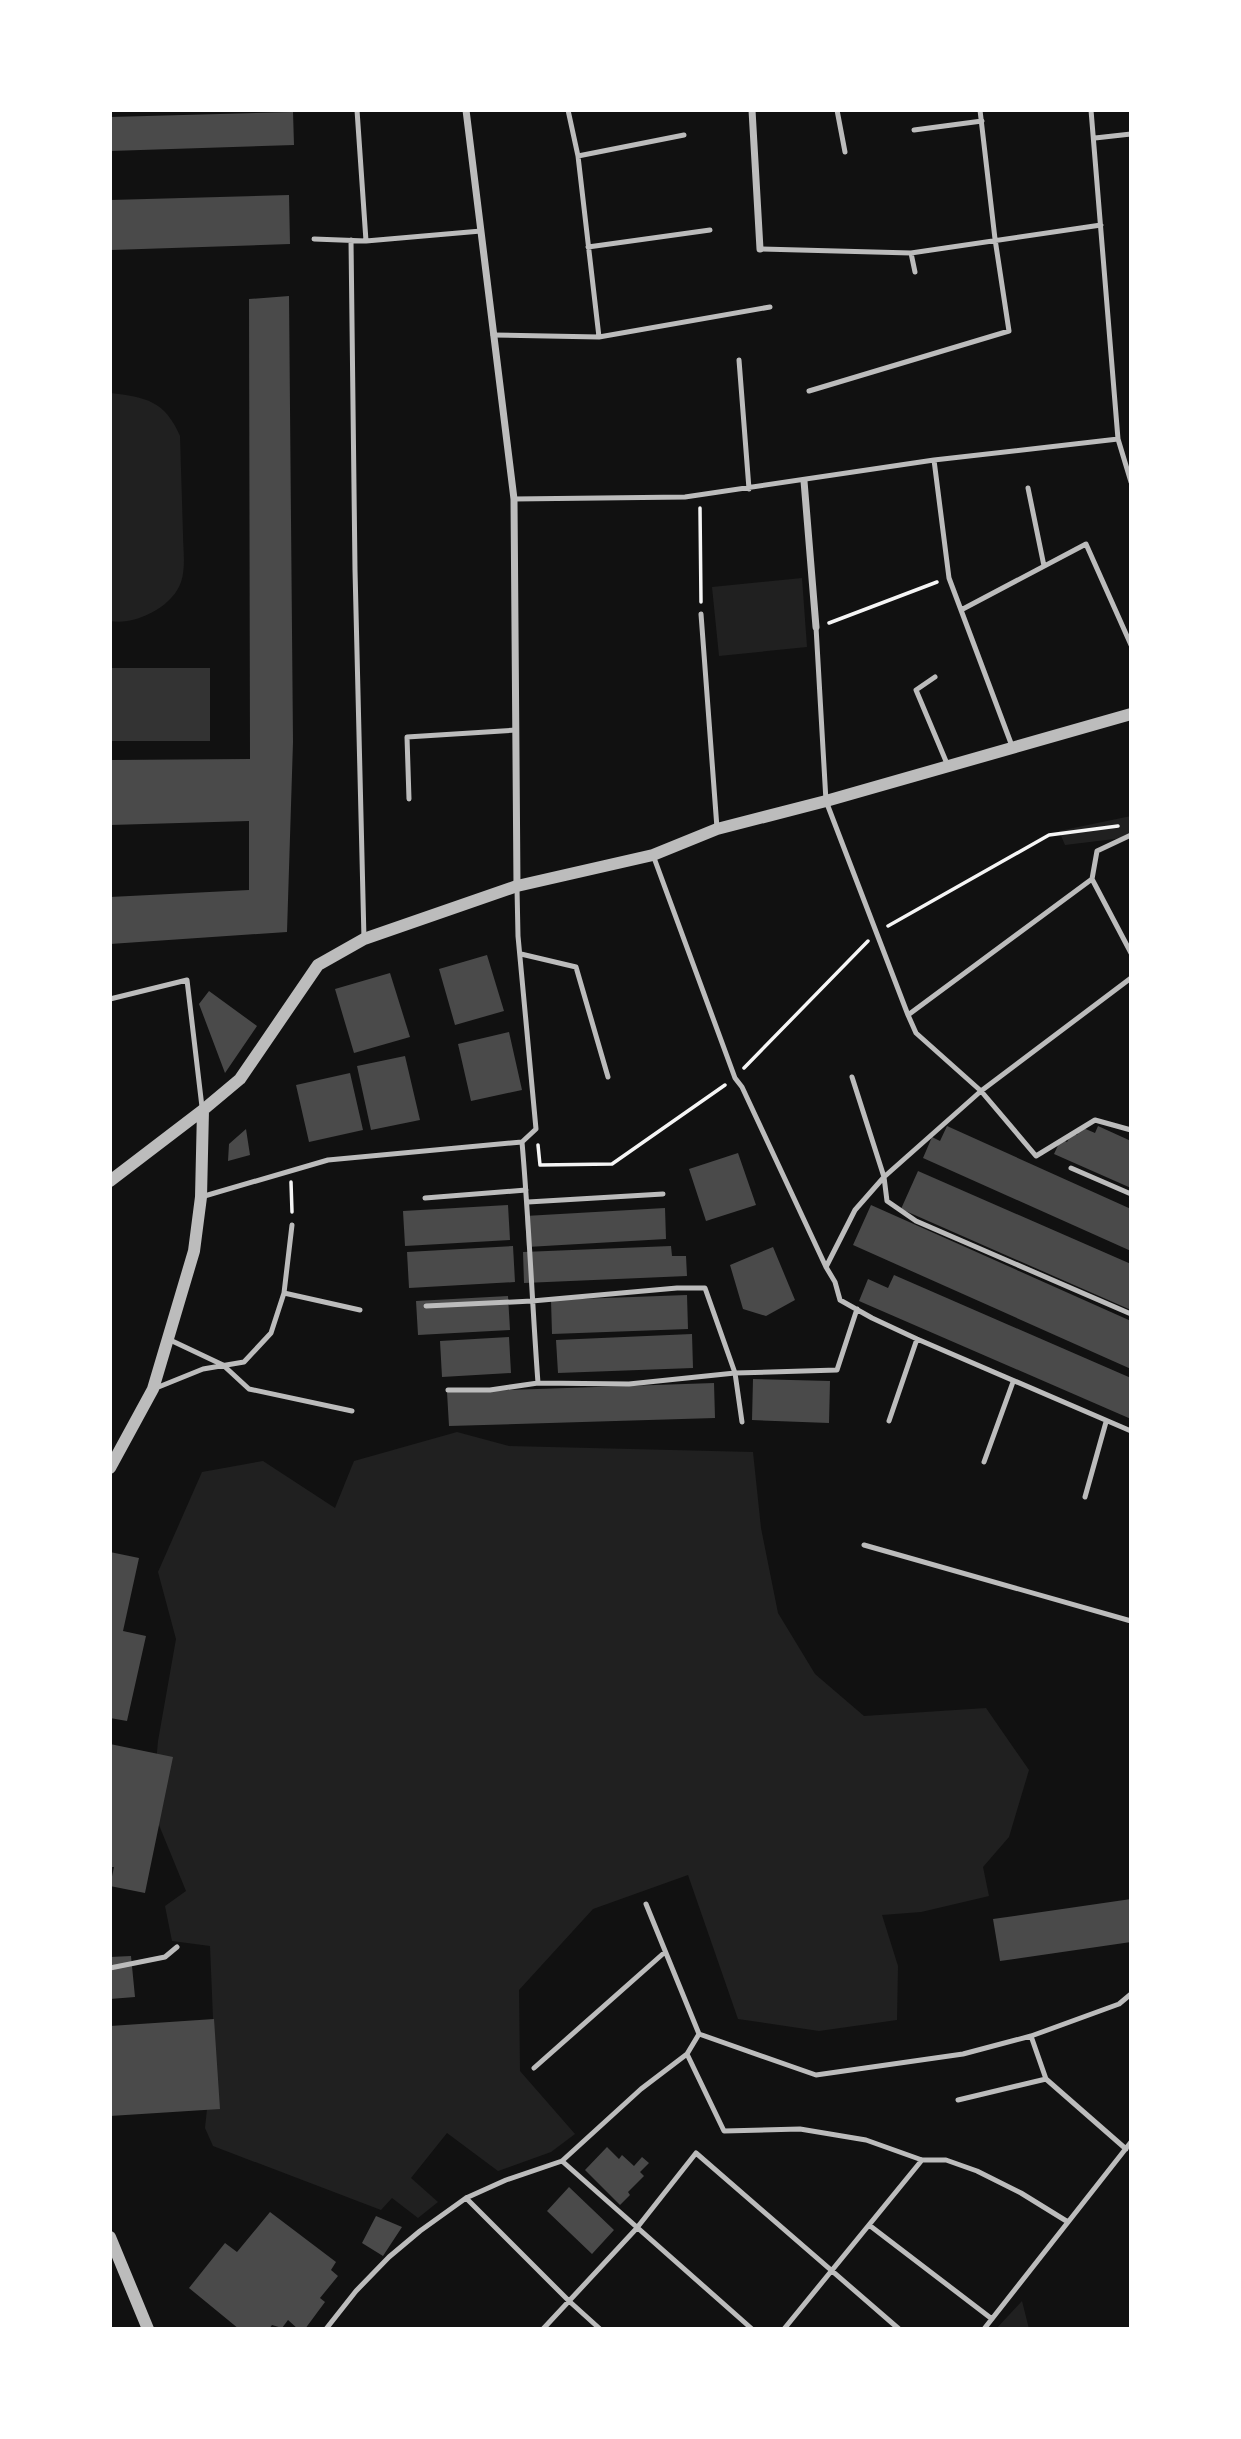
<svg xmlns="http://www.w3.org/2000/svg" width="1241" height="2439" font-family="'PT Sans Narrow',sans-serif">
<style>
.green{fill:#202020}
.water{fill:#333}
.building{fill:#4a4a4a}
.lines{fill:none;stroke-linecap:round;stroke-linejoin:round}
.path{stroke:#f5f5f5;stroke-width:3.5}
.service{stroke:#bcbcbc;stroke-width:5}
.minor{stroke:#bcbcbc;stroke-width:7}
.tertiary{stroke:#bcbcbc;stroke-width:12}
</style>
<rect width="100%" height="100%" fill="#111"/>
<path class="green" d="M 110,393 C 146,397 165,401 180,436 C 181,469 182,501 183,534 C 183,548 186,568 181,582 C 173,607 134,626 110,621 Z
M 802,578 L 807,647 L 719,656 L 712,587 Z
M 1131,816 L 1131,837 L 1065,845 L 1059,831 Z
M 457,1432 L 509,1446 L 753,1452 L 761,1528 L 778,1613 L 815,1674 L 864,1716 L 986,1708 L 1029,1770 L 1009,1837 L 983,1867 L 989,1896 L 921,1912 L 882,1915 L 898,1966 L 897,2020 L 819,2031 L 738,2019 L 688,1875 L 593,1909 L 519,1990 L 520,2071 L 575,2134 L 551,2152 L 498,2171 L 447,2133 L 411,2178 L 438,2202 L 418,2218 L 392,2198 L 381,2210 L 213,2146 L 205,2128 L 214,2042 L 210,1946 L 172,1941 L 165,1906 L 186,1891 L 152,1808 L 158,1741 L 176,1639 L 158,1572 L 202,1472 L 263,1461 L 335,1508 L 354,1461 Z
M 1022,2301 L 1029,2329 L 996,2329 Z"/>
<path class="water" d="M 110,668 L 210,668 L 210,741 L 110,741 Z"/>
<path class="building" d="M 293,112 L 294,145 L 110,151 L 110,117 Z
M 289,195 L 290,244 L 111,250 L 110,200 Z
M 289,296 L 293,742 L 287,932 L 110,944 L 110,897 L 249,890 L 249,821 L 110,825 L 110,760 L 250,759 L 249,299 Z
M 487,955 L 504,1011 L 455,1025 L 439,969 Z
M 390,973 L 410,1037 L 354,1053 L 335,989 Z
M 209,991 L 257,1026 L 225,1073 L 199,1004 Z
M 509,1032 L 522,1090 L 471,1101 L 458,1044 Z
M 405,1056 L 420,1120 L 371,1130 L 357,1066 Z
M 350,1073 L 363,1130 L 309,1142 L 296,1085 Z
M 947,1126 L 1131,1209 L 1131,1251 L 923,1158 L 932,1137 L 940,1141 Z
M 1098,1126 L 1131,1141 L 1131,1188 L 1054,1154 L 1061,1139 L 1067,1142 L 1072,1132 L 1077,1135 L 1081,1127 L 1095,1133 Z
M 246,1129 L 250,1155 L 228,1161 L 229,1144 Z
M 738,1153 L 756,1205 L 706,1221 L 689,1169 Z
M 918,1171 L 1131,1264 L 1131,1310 L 901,1209 Z
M 508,1205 L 510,1240 L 405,1246 L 403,1211 Z
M 871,1205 L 1131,1321 L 1131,1369 L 853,1245 Z
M 665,1208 L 666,1239 L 527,1247 L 525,1216 Z
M 513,1246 L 515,1282 L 409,1288 L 407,1252 Z
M 671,1246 L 672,1256 L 686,1256 L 687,1276 L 524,1283 L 523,1252 Z
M 773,1247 L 795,1300 L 766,1316 L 743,1309 L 730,1265 Z
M 894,1275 L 1131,1378 L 1131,1419 L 859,1301 L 868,1279 L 888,1288 Z
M 687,1295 L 688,1329 L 552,1334 L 551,1300 Z
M 508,1296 L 510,1330 L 418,1335 L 416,1301 Z
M 692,1334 L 693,1368 L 558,1373 L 556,1340 Z
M 509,1337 L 511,1373 L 442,1377 L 440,1341 Z
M 753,1379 L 830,1381 L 829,1423 L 752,1420 Z
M 714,1383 L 715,1418 L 449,1426 L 447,1392 Z
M 110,1552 L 139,1558 L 123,1631 L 146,1636 L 127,1721 L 110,1718 Z
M 110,1744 L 173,1757 L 145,1893 L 110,1886 L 114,1867 L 110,1867 Z
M 1131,1899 L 1131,1942 L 1000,1961 L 993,1919 Z
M 131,1956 L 135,1997 L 110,1999 L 110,1957 Z
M 214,2019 L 220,2109 L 110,2116 L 110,2026 Z
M 607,2147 L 619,2159 L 622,2155 L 634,2166 L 642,2157 L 649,2163 L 640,2172 L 644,2176 L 628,2192 L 630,2195 L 620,2205 L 585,2170 Z
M 569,2187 L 614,2230 L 592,2254 L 547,2211 Z
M 270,2212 L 336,2262 L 331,2270 L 338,2276 L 320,2298 L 325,2302 L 305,2329 L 298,2329 L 288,2320 L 282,2328 L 272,2325 L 269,2329 L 239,2329 L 189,2288 L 225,2243 L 237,2252 Z
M 376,2216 L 402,2227 L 383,2256 L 362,2243 Z"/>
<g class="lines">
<path class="path" d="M 700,508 L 701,602
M 829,623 L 937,582
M 888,926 L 1049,835 L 1118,826
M 744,1068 L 868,941
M 538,1145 L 540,1165 L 612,1164 L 725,1085
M 291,1182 L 292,1212"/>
<path class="service" d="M 357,110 L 366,241
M 568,110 L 578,156
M 837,110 L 845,152
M 1091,110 L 1118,439 L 1131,482
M 914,130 L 982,121
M 1095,138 L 1131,134
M 314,239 L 366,241 L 481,231
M 351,240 L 355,570 L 364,939
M 588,247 L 710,230
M 760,249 L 911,253 L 1101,225
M 911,253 L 915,272
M 493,335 L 599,337 L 770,307
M 599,337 L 578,156 L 684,135
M 739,360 L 749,489
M 809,391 L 1009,331 L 995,239 L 980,110
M 934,460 L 949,578 L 1012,746
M 1028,488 L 1044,566
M 514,499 L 685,497 L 934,460 L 1118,439
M 961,610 L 1086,544 L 1131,645
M 701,614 L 717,828
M 816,627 L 826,801 L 908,1015 L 916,1033 L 981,1091 L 1036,1156 L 1095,1120 L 1131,1130
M 935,677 L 916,690 L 948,766
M 409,799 L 407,737 L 516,730
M 653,855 L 735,1078 L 742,1087 L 826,1267 L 835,1282 L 840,1300 L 872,1318 L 917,1339 L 1131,1431
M 1092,879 L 1131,953
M 521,954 L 576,967 L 608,1077
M 110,999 L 187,980 L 202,1107
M 908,1015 L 1092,879 L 1097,851 L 1131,835
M 852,1077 L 884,1177 L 887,1201 L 916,1221 L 1131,1314
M 522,1142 C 529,1222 532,1302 538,1383
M 1071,1168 L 1131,1194
M 201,1197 L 328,1160 L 522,1142 L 536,1129 L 518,936 L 517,888
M 425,1198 L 526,1190
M 528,1202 L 663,1194
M 826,1267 L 855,1210 L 884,1177 L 981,1091 L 1131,978
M 284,1293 L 360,1310
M 426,1306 L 532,1301 L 677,1288 L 705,1288 L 735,1373 L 742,1422
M 168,1339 L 223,1365 L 249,1389 L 352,1411
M 156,1388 L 203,1369 L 244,1362 L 271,1333 L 284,1293 L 292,1225
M 448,1390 L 490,1390 L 538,1383 L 629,1384 L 735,1373 L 837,1370 L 857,1309
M 889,1421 L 917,1339
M 984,1462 L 1013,1382
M 1085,1497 L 1106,1422
M 864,1545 L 1131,1621
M 646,1904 L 699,2034
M 110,1968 L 165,1957 L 177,1947
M 1031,2036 L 1046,2079 L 1126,2149
M 687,2054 L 724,2131 L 800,2129 L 866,2140 L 922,2160 L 946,2160 L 977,2171 L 1021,2193 L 1068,2222
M 534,2068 L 665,1952
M 958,2100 L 1046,2079
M 562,2161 L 752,2329
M 466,2198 L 569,2301 L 600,2329
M 869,2225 L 992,2319
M 326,2329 L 356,2291 L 389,2257 L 420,2231 L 466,2198 L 506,2180 L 562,2161 L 641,2089 L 687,2054 L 699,2034 L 816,2075 L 963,2054 L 1031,2036 L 1119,2004 L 1131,1994
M 543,2329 L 636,2229 L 696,2153 L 899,2329
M 784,2329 L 922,2160
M 984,2329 L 1131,2142"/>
<path class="minor" d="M 466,110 L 514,499 L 517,886
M 752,110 L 760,249
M 804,481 L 816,627"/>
<path class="tertiary" d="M 110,1181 L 203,1110 L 240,1079 L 318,965 L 364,939 L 517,886 L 653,855 L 717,829 L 826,801 L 1131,714
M 110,1468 L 153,1389 L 194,1251 L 201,1197 L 203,1110
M 110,2237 L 148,2329"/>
</g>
<rect width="1241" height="2439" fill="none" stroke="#ffffff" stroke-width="224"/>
</svg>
